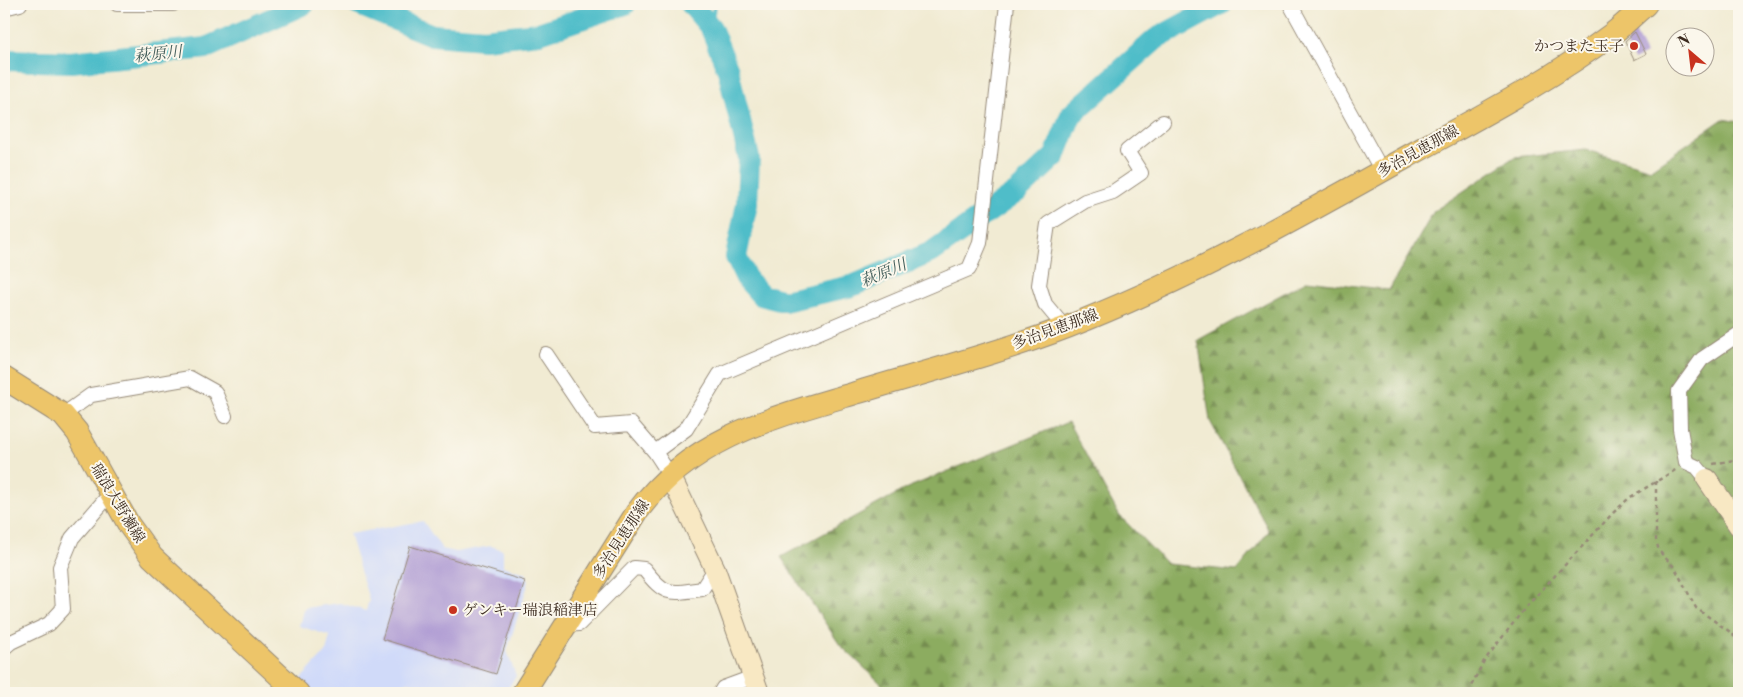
<svg xmlns="http://www.w3.org/2000/svg" width="1743" height="697" font-family="'Libre Bodoni','Noto Serif JP',serif">
<style>
.built{fill:#d0daf9}
.forest{fill:url(#forest-firs);stroke:#646b3f}
.lines{fill:none;stroke-linecap:round;stroke-linejoin:round}
.stream{stroke:#50bdc9;stroke-width:4}
.river{stroke:#50bdc9;stroke-width:22}
.building{fill:#ad9ad3}
.street-casing{stroke:#968a78;stroke-width:16}
.secondary-casing{stroke:#968a78;stroke-width:22}
.primary-casing{stroke:#968a78;stroke-width:24}
.path{stroke:#968a78;stroke-width:2.5;stroke-dasharray:4 4;stroke-linecap:butt}
.street{stroke:#fff;stroke-width:14}
.secondary{stroke:#f8e8c3;stroke-width:20}
.primary{stroke:#edc569;stroke-width:22}
.poi-dot{fill:#c8321e;stroke:#fbf7ec;stroke-width:2}
.labels{text-anchor:middle;stroke-width:4;stroke-linejoin:round;paint-order:stroke}
.poi-label{font-size:15px;fill:#3b2a1e;stroke:#fbf7ec;text-anchor:end}
.street-label{font-size:15px;fill:#3b2a1e;stroke:#fbf7ec}
.water-label{font-size:16px;font-style:italic;fill:#425d5a;stroke:#fbf7ec}
</style>
<defs>
<pattern id="forest-firs" width="22" height="20" patternUnits="userSpaceOnUse" patternTransform="scale(1.25)"><rect width="22" height="20" fill="#8cac60"/><path d="M5 1l3.5 6h-7zM16 11l3.5 6h-7z" fill="#748c4f"/></pattern>
</defs>
<rect width="100%" height="100%" fill="#fbf7ec"/>
<filter id="ink" filterUnits="userSpaceOnUse"><feTurbulence type="fractalNoise" baseFrequency=".02" numOctaves="2"/><feDisplacementMap in="SourceGraphic" scale="10" xChannelSelector="R" yChannelSelector="G"/><feConvolveMatrix kernelMatrix="1 2 1 2 8 2 1 2 1" color-interpolation-filters="sRGB"/></filter>
<filter id="wash" filterUnits="userSpaceOnUse"><feTurbulence type="fractalNoise" baseFrequency=".0096" numOctaves="4" result="noise"/><feDisplacementMap in="SourceGraphic" scale="20" xChannelSelector="R" yChannelSelector="G"/><feGaussianBlur stdDeviation="1.12" result="paint"/><feColorMatrix in="noise" values="0 0 0 0 0 0 0 0 0 0 0 0 0 0 0 0 0 1.4 0 .05"/><feComposite in="paint" operator="in"/></filter>
<g filter="url(#wash)">
<rect width="100%" height="100%" fill="#f1ebd3"/>
<path class="built" d="M 423,521 L 442,549 L 456,552 L 491,546 L 503,550 L 503,566 L 526,573 L 529,581 L 507,651 L 516,676 L 505,693 L 448,693 L 408,682 L 393,693 L 310,693 L 296,684 L 326,652 L 330,636 L 299,626 L 304,608 L 340,603 L 366,611 L 369,600 L 349,534 Z"/>
<path class="forest" d="M 1723,119 L 1739,122 L 1739,693 L 891,693 L 840,645 L 781,557 L 907,488 L 1068,422 L 1119,515 L 1167,564 L 1237,571 L 1269,531 L 1210,421 L 1198,340 L 1308,280 L 1389,290 L 1434,211 L 1514,157 L 1586,150 L 1651,169 Z"/>
<g class="lines">
<path class="stream" d="M 706,22 L 712,17 L 715,4"/>
<path class="river" d="M 357,4 L 432,35 L 484,39 L 539,33 L 625,4
M 691,4 L 711,28 L 728,70 L 749,158 L 747,204 L 736,257 L 746,278 L 761,295 L 784,301 L 852,286 L 932,252 L 1018,191 L 1055,156 L 1071,115 L 1156,39 L 1221,4
M 4,60 L 71,62 L 206,48 L 304,4"/>
</g>
<g id="blocks">
<path class="building" d="M 1635,32 L 1646,54 L 1634,60 L 1625,41 Z
M 410,546 L 525,581 L 496,674 L 382,639 Z"/>
</g>
</g>
<g filter="url(#ink)">
<use href="#blocks" fill-opacity="0" stroke="#968a78" stroke-width="1"/>
<g class="lines">
<g class="street-casing">
<path id="street" d="M 117,4 L 173,4
M 1290,4 L 1382,171
M 4,8 L 20,4
M 1065,328 L 1045,304 L 1039,285 L 1048,224 L 1085,201 L 1113,192 L 1141,173 L 1127,151 L 1163,122
M 546,354 L 595,427 L 631,424 L 655,452
M 63,415 L 91,395 L 190,378 L 215,392 L 225,416
M 670,475 L 655,452 L 686,429 L 720,374 L 969,269 L 980,243 L 1007,4
M 1707,479 L 1697,467 L 1686,462 L 1680,429 L 1679,391 L 1702,359 L 1739,334
M 566,625 L 579,624 L 634,568 L 644,569 C 665,596 669,594 702,589 L 715,569
M 4,648 L 11,642 L 49,624 L 63,609 L 60,567 L 72,538 L 111,493
M 720,693 L 723,688 L 753,677"/>
</g>
<g class="secondary-casing">
<path id="secondary" d="M 670,475 L 715,569 L 759,693
M 1707,479 L 1739,526"/>
</g>
<g class="primary-casing">
<path id="primary" d="M 4,378 L 63,415 L 77,432 L 129,525 L 152,557 L 298,693
M 523,693 L 637,512 C 692,437 774,417 859,392 C 928,371 999,353 1067,327 C 1185,281 1295,220 1405,158 C 1475,119 1548,82 1612,34 C 1624,25 1635,14 1646,4"/>
</g>
<path class="path" d="M 1713,464 L 1739,459
M 1656,481 L 1656,540 L 1659,551 L 1675,568 L 1696,608 L 1733,634 L 1739,643
M 1469,693 L 1470,688 L 1484,661 L 1525,608 L 1613,513 L 1629,498 L 1677,469"/>
<use href="#street" class="street"/>
<use href="#secondary" class="secondary"/>
<use href="#primary" class="primary"/>
</g>
</g>
<g class="poi-dot">
<circle cx="1634" cy="46" r="5"/>
<circle cx="453" cy="610" r="5"/>
</g>
<g class="labels">
<g class="poi-label">
<text x="1624" y="51">かつまた玉子</text>
<text x="463" y="615" text-anchor="start">ゲンキー瑞浪稲津店</text>
</g>
<g class="street-label">
<text transform="translate(1418 151) rotate(-29)" y="5">多治見恵那線</text>
<text transform="translate(1055 329) rotate(-20)" y="5">多治見恵那線</text>
<text transform="translate(118 503) rotate(59)" y="5">瑞浪大野瀬線</text>
<text transform="translate(621 539) rotate(-57)" y="5">多治見恵那線</text>
</g>
<g class="water-label">
<text transform="translate(158 53) rotate(-6)" y="6">萩原川</text>
<text transform="translate(883 272) rotate(-23)" y="6">萩原川</text>
</g>
</g>
<rect width="1743" height="697" fill="none" stroke="#fbf7ec" stroke-width="20"/>
<g transform="translate(1690 52) rotate(332)"><circle r="24" fill="#fbf7ec" stroke="#aea59a"/>
<path d="M0-4L9 19L0 12L-9 19Z" fill="#c8321e"/>
<text y="-8" font-size="14" font-weight="bold" text-anchor="middle" fill="#3b2a1e">N</text>
</g>
</svg>
